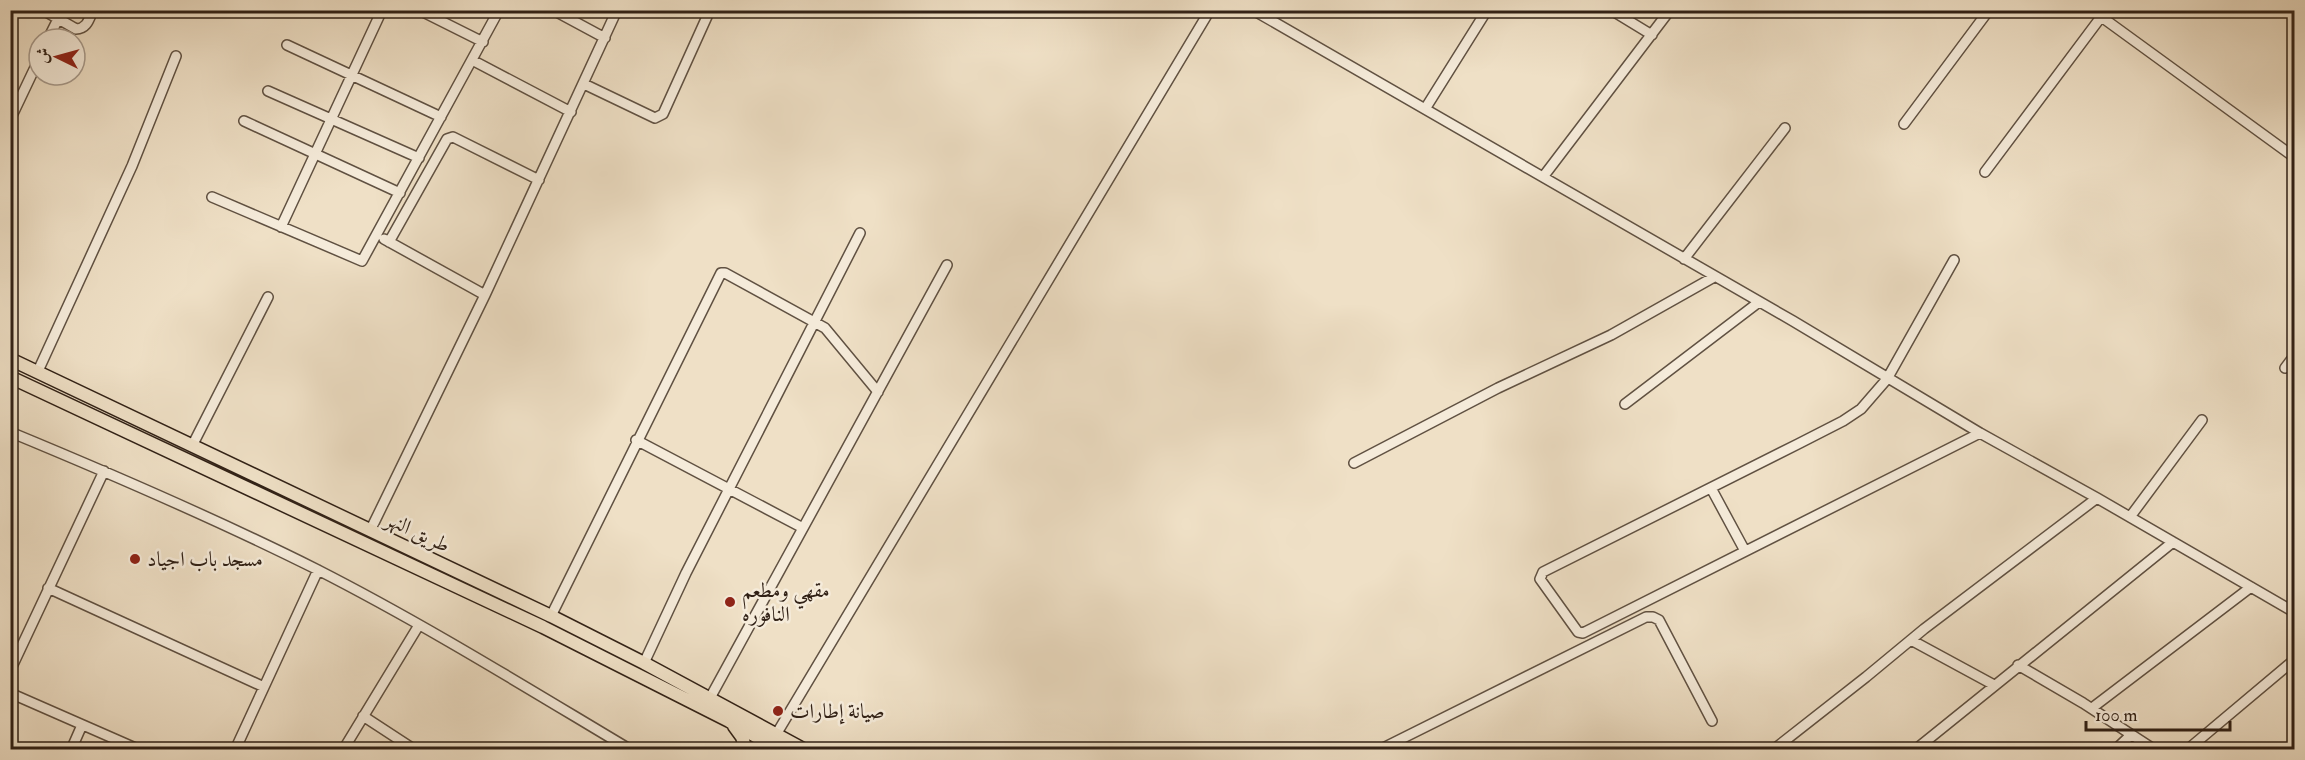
<svg xmlns="http://www.w3.org/2000/svg" width="2305" height="760" font-family="'IM FELL Double Pica',Amiri,serif">
<style>
.lines{fill:none;stroke-linecap:round;stroke-linejoin:round}
.minor-casing{stroke:#605142;stroke-width:12}
.major-casing{stroke:#312116;stroke-width:15}
.minor{stroke:#f5ebda;stroke-width:9}
.major{stroke:#efe0c6;stroke-width:12}
.poi-dot{fill:#8f2418;stroke:#f5ebda;stroke-width:2}
.labels{text-anchor:middle;stroke-width:5;stroke-linejoin:round;paint-order:stroke}
.street-label{font-size:21px;fill:#312116;stroke:#f5ebda}
.poi-label{font-size:21px;fill:#312116;stroke:#f5ebda;text-anchor:start}
</style>
<rect width="100%" height="100%" fill="#efe0c6"/>
<filter id="stains"><feTurbulence type="fractalNoise" baseFrequency=".00333" numOctaves="4"/><feColorMatrix values="0 0 0 0 .2 0 0 0 0 .09 0 0 0 0 .02 0 0 0 .5 -.17"/></filter>
<radialGradient id="worn" r=".72"><stop offset=".6" stop-color="#630" stop-opacity="0"/><stop offset="1" stop-color="#630" stop-opacity=".3"/></radialGradient>
<g class="lines">
<g class="minor-casing">
<path id="minor" d="M 43,10 L 76,29 C 87,29 89,19 93,10
M 419,10 L 483,42
M 553,10 L 605,38
M 1253,10 L 1793,321 L 1980,433 L 2097,498 L 2294,612
M 1611,10 L 1652,35
M 2092,10 L 2294,157
M 48,39 L 58,19
M 287,45 L 441,117
M 472,60 L 571,112
M 584,84 L 655,118 L 663,114 L 710,10
M 268,91 L 419,158
M 1425,109 L 1487,10
M 10,120 L 39,59
M 244,121 L 400,193
M 1904,124 L 1989,10
M 1985,172 L 2101,17
M 1543,177 L 1670,10
M 212,197 L 362,261 L 499,10
M 281,227 L 382,10
M 384,239 L 485,295
M 389,242 L 447,139 L 453,137 L 539,180
M 1684,259 L 1785,128
M 1954,260 L 1887,379 L 1861,409 L 1843,421 L 1798,444 L 1543,572 L 1540,579 L 1578,632 L 1583,633 L 1980,433
M 2285,368 L 2294,356
M 38,371 L 132,166 L 176,56
M 1625,404 L 1759,302
M 10,432 C 114,475 216,519 316,569 C 424,624 527,688 631,750
M 636,440 L 803,528
M 192,446 L 268,297
M 1354,463 L 1498,388 L 1611,335 L 1714,277
M 1711,488 L 1745,551
M 2130,517 L 2202,420
M 370,531 L 485,295 L 617,10
M 48,588 L 264,687
M 551,616 L 721,273 L 725,273 L 825,328 L 878,392
M 1911,640 L 1994,685
M 644,663 L 686,573 L 860,233
M 2018,665 L 2083,703 L 2155,750
M 10,671 L 104,471
M 10,693 L 140,750
M 710,698 L 947,265
M 2092,708 L 2251,587
M 363,716 L 415,750
M 777,733 L 1210,10
M 71,750 L 82,725
M 235,750 L 318,570
M 343,750 L 419,625
M 1379,750 L 1646,617 L 1653,617 L 1659,620 L 1712,721
M 1773,750 L 1866,677 L 1924,629 L 2097,498
M 1915,750 L 2173,542
M 2115,750 L 2131,735
M 2187,750 L 2294,660"/>
</g>
<g class="major-casing">
<path id="major" d="M 10,359 L 551,616 L 644,663 L 805,750
M 10,377 L 543,627 L 729,721 L 780,750
M 734,726 L 742,737 L 746,750"/>
</g>
<use href="#minor" class="minor"/>
<use href="#major" class="major"/>
</g>
<g class="poi-dot">
<circle cx="135" cy="559" r="6"/>
<circle cx="730" cy="602" r="6"/>
<circle cx="778" cy="711" r="6"/>
</g>
<g class="labels">
<g class="street-label">
<text transform="translate(418 532) rotate(25)" y="7">طريق النهر</text>
</g>
<g class="poi-label">
<text x="147" y="566">مسجد باب اجياد</text>
<text x="742" y="597">مقهي ومطعم<tspan x="742" dy="24">النافوره</tspan></text>
<text x="790" y="718">صيانة إطارات</text>
</g>
</g>
<rect width="2305" height="760" fill="none" stroke="#efe0c6" stroke-width="36"/>
<rect x="12" y="12" width="2281" height="736" fill="none" stroke="#312116" stroke-width="3"/>
<rect x="18" y="18" width="2269" height="724" fill="none" stroke="#312116" stroke-width="1.5"/>
<g transform="translate(57 57) rotate(275)"><circle r="28" fill="#f5ebda" stroke="#a79a8c" stroke-width="1.5"/>
<path d="M0-4.5L10 22L0 15L-10 22Z" fill="#8f2418"/>
<text y="-9" font-size="16" font-weight="bold" text-anchor="middle" fill="#312116">ش</text>
</g>
<path d="M2086 721v9h144v-9" fill="none" stroke="#312116" stroke-width="3"/>
<text x="2095" y="721" font-size="18" fill="#312116" stroke="#f5ebda" stroke-width="4.5" paint-order="stroke">100 m</text>
<rect width="100%" height="100%" filter="url(#stains)"/>
<rect width="100%" height="100%" fill="url(#worn)"/>
</svg>
